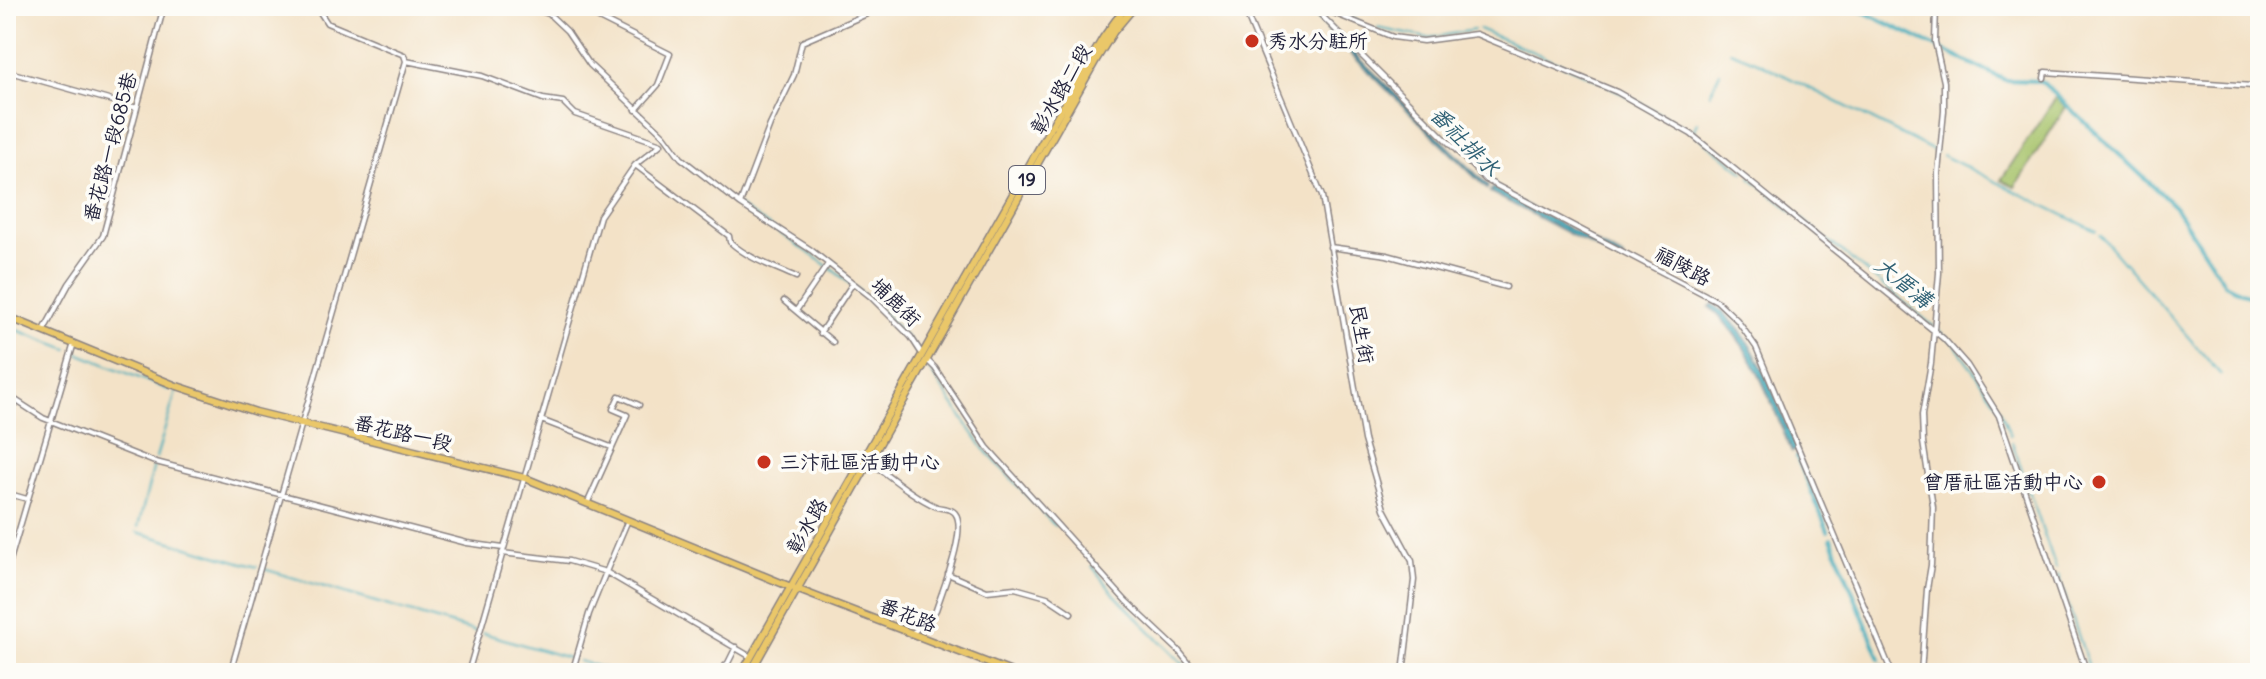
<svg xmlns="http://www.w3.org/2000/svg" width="2266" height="679" font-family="Delius,'LXGW WenKai TC',sans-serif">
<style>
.green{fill:#a6c269;stroke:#647252;stroke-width:2}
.water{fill:#3cabba;stroke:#2f667a;stroke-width:2}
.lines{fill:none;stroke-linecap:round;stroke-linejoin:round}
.stream{stroke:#3cabba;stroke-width:2}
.canal{stroke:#3cabba;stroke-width:4}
.minor-casing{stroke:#8a8281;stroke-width:7}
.major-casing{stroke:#8a8281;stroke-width:9}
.minor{stroke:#fff;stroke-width:4}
.major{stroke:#eac769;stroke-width:6}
.poi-dot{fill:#c8321e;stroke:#fdfcf7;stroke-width:3}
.labels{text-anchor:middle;stroke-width:7;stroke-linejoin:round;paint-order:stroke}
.shield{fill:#fdfcf7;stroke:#646373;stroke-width:2}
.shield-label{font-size:18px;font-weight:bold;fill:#22223b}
.poi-label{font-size:20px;fill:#22223b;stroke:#fdfcf7;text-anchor:start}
.street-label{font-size:20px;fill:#22223b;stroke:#fdfcf7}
.water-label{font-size:22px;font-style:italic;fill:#2e6074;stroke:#fdfcf7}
</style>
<rect width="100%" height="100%" fill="#fdfcf7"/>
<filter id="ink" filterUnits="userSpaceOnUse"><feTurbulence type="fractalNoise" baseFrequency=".0125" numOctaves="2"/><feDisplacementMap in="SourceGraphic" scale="16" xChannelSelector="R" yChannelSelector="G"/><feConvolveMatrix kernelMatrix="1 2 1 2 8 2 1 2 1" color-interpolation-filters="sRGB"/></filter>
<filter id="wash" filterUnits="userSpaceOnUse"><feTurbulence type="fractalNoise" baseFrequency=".006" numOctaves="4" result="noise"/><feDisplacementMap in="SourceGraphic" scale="32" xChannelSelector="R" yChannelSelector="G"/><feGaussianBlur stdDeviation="1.8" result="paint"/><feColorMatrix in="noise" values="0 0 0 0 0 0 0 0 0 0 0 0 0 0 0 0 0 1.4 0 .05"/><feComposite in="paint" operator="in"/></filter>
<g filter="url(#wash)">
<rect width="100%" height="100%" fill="#f3e2c7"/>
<path class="green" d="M 2056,97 L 2066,107 L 2015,187 L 2001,180 Z"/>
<path class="water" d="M 1328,31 L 1332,31 L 1488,186 L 1487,189 Z
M 1493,188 L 1624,258 L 1623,262 L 1490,192 Z
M 1713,304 C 1758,337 1775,400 1797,450 L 1792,452 C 1770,400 1753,345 1710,307 Z"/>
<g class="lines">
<path class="stream" d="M 1326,6 L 1360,22
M 1377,28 L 1428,38 L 1474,30
M 1479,29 L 1595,78 L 1689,130
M 1730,51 L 1758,62 L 1936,152
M 1710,94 L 1720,72
M 1693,132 L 1744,172
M 1693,132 L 1697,122
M 1942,155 L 2096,231
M 1750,177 L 1954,343 L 2000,409 L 2010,435
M 731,201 C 795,243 874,291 919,354
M 2100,235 L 2221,375
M 6,326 L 68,349
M 75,352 L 169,390
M 927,366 L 983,448 L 1055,526
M 2012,442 L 2056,568
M 156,458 L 176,392
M 138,527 L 154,465
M 137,532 L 257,567
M 1092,566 L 1113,593 L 1192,673
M 264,569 L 477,632
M 2058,575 L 2091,673
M 483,633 L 572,659
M 579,661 L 620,673"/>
<path class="canal" d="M 1307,6 L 1335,34
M 1851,6 L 2005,80 L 2041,81 L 2175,207 L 2225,284 L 2260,302
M 1797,457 L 1828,531
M 1831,538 L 1880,659
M 1883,665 L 1886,673"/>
</g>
</g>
<g filter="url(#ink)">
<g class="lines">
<g class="minor-casing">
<path id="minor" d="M 316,6 L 327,23 L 404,55 L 406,61 L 482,76 L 543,99 L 563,102 L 575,114 L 661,144 L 635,165 L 600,216 L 468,673
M 526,6 L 549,14 L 567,31 L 590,65 L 664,135 L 681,158 L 740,204 L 811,250 L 871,297 L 911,337 L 922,354
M 575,6 L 670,54 L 658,85 L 636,110
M 1243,6 L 1322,196 L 1364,440 L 1384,509 L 1412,561 L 1414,580 L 1403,673
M 1312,6 L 1486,180 L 1717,301 L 1737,320 L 1756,347 L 1892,673
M 1316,6 L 1393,37 L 1423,41 L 1476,34 L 1617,92 L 1691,134 L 1944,339 L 1967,365 L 1999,416 L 2087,673
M 6,71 L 137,108
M 2044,78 L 2045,72 L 2253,86
M 635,165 L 729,236 L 730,242 C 749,259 772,266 796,277
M 740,204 L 770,125 L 794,75 L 802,42 L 867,14
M 1330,247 L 1387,255 L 1506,287
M 784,301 L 833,342
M 796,311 L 828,264
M 44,330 L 69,284 L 103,236 L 164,6
M 820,333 L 853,283
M 928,361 L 935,368 L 987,447 L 1126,601 L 1178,650 L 1197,673
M 6,394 L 43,418 L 152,461 L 467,543 L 503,548
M 541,420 L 611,447
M 869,461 C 891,477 912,496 937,507 C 943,509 951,508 955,513 C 968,529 942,591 936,610 L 931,618 L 911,634
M 6,493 L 27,499
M 587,504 L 627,415 L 613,409 L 619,396 L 639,405
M 628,520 L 606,572 L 751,657
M 502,553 L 569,561 L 606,572 L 589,614 L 572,673
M 6,574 L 74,343
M 948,574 L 987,591 L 1015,588 L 1047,597 L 1071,613
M 230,673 L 406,61
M 717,673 L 728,663 L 736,647
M 1921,673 L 1927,589 L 1931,565 L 1933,507 L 1923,442 L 1922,415 L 1931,363 L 1939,273 L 1938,173 L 1944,111 L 1944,82 L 1935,42 L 1936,6"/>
</g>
<g class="major-casing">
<path id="major" d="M 6,316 L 174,385 L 256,412 L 525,478 L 791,587 L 1014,673
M 742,673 L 1052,125 L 1103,38 L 1126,6
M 750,673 L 1096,60 L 1114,31 L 1135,6"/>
</g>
<use href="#minor" class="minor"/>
<use href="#major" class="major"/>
</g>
</g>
<g class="poi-dot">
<circle cx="1252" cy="41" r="8"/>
<circle cx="764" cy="462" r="8"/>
<circle cx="2099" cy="482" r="8"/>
</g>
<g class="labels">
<rect class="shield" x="1009" y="166" width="36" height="28" rx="6"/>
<g class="shield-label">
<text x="1027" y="186">19</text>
</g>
<g class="poi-label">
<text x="1268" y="48">秀水分駐所</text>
<text x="780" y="469">三汴社區活動中心</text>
<text x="2083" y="489" text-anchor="end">曾厝社區活動中心</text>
</g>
<g class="street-label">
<text transform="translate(1061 89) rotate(-60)" y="7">彰水路二段</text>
<text transform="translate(110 147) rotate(-75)" y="7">番花路一段685巷</text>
<text transform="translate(1683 266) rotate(28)" y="7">福陵路</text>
<text transform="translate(896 302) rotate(44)" y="7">埔鹿街</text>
<text transform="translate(1362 334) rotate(80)" y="7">民生街</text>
<text transform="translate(403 433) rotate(13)" y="7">番花路一段</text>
<text transform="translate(807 526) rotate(-60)" y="7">彰水路</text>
<text transform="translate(908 615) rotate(21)" y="7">番花路</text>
</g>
<g class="water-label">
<text transform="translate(1465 141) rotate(45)" y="8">番社排水</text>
<text transform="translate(1904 282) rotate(39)" y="8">大厝溝</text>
</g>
</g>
<rect width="2266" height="679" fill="none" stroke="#fdfcf7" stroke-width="32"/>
</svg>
